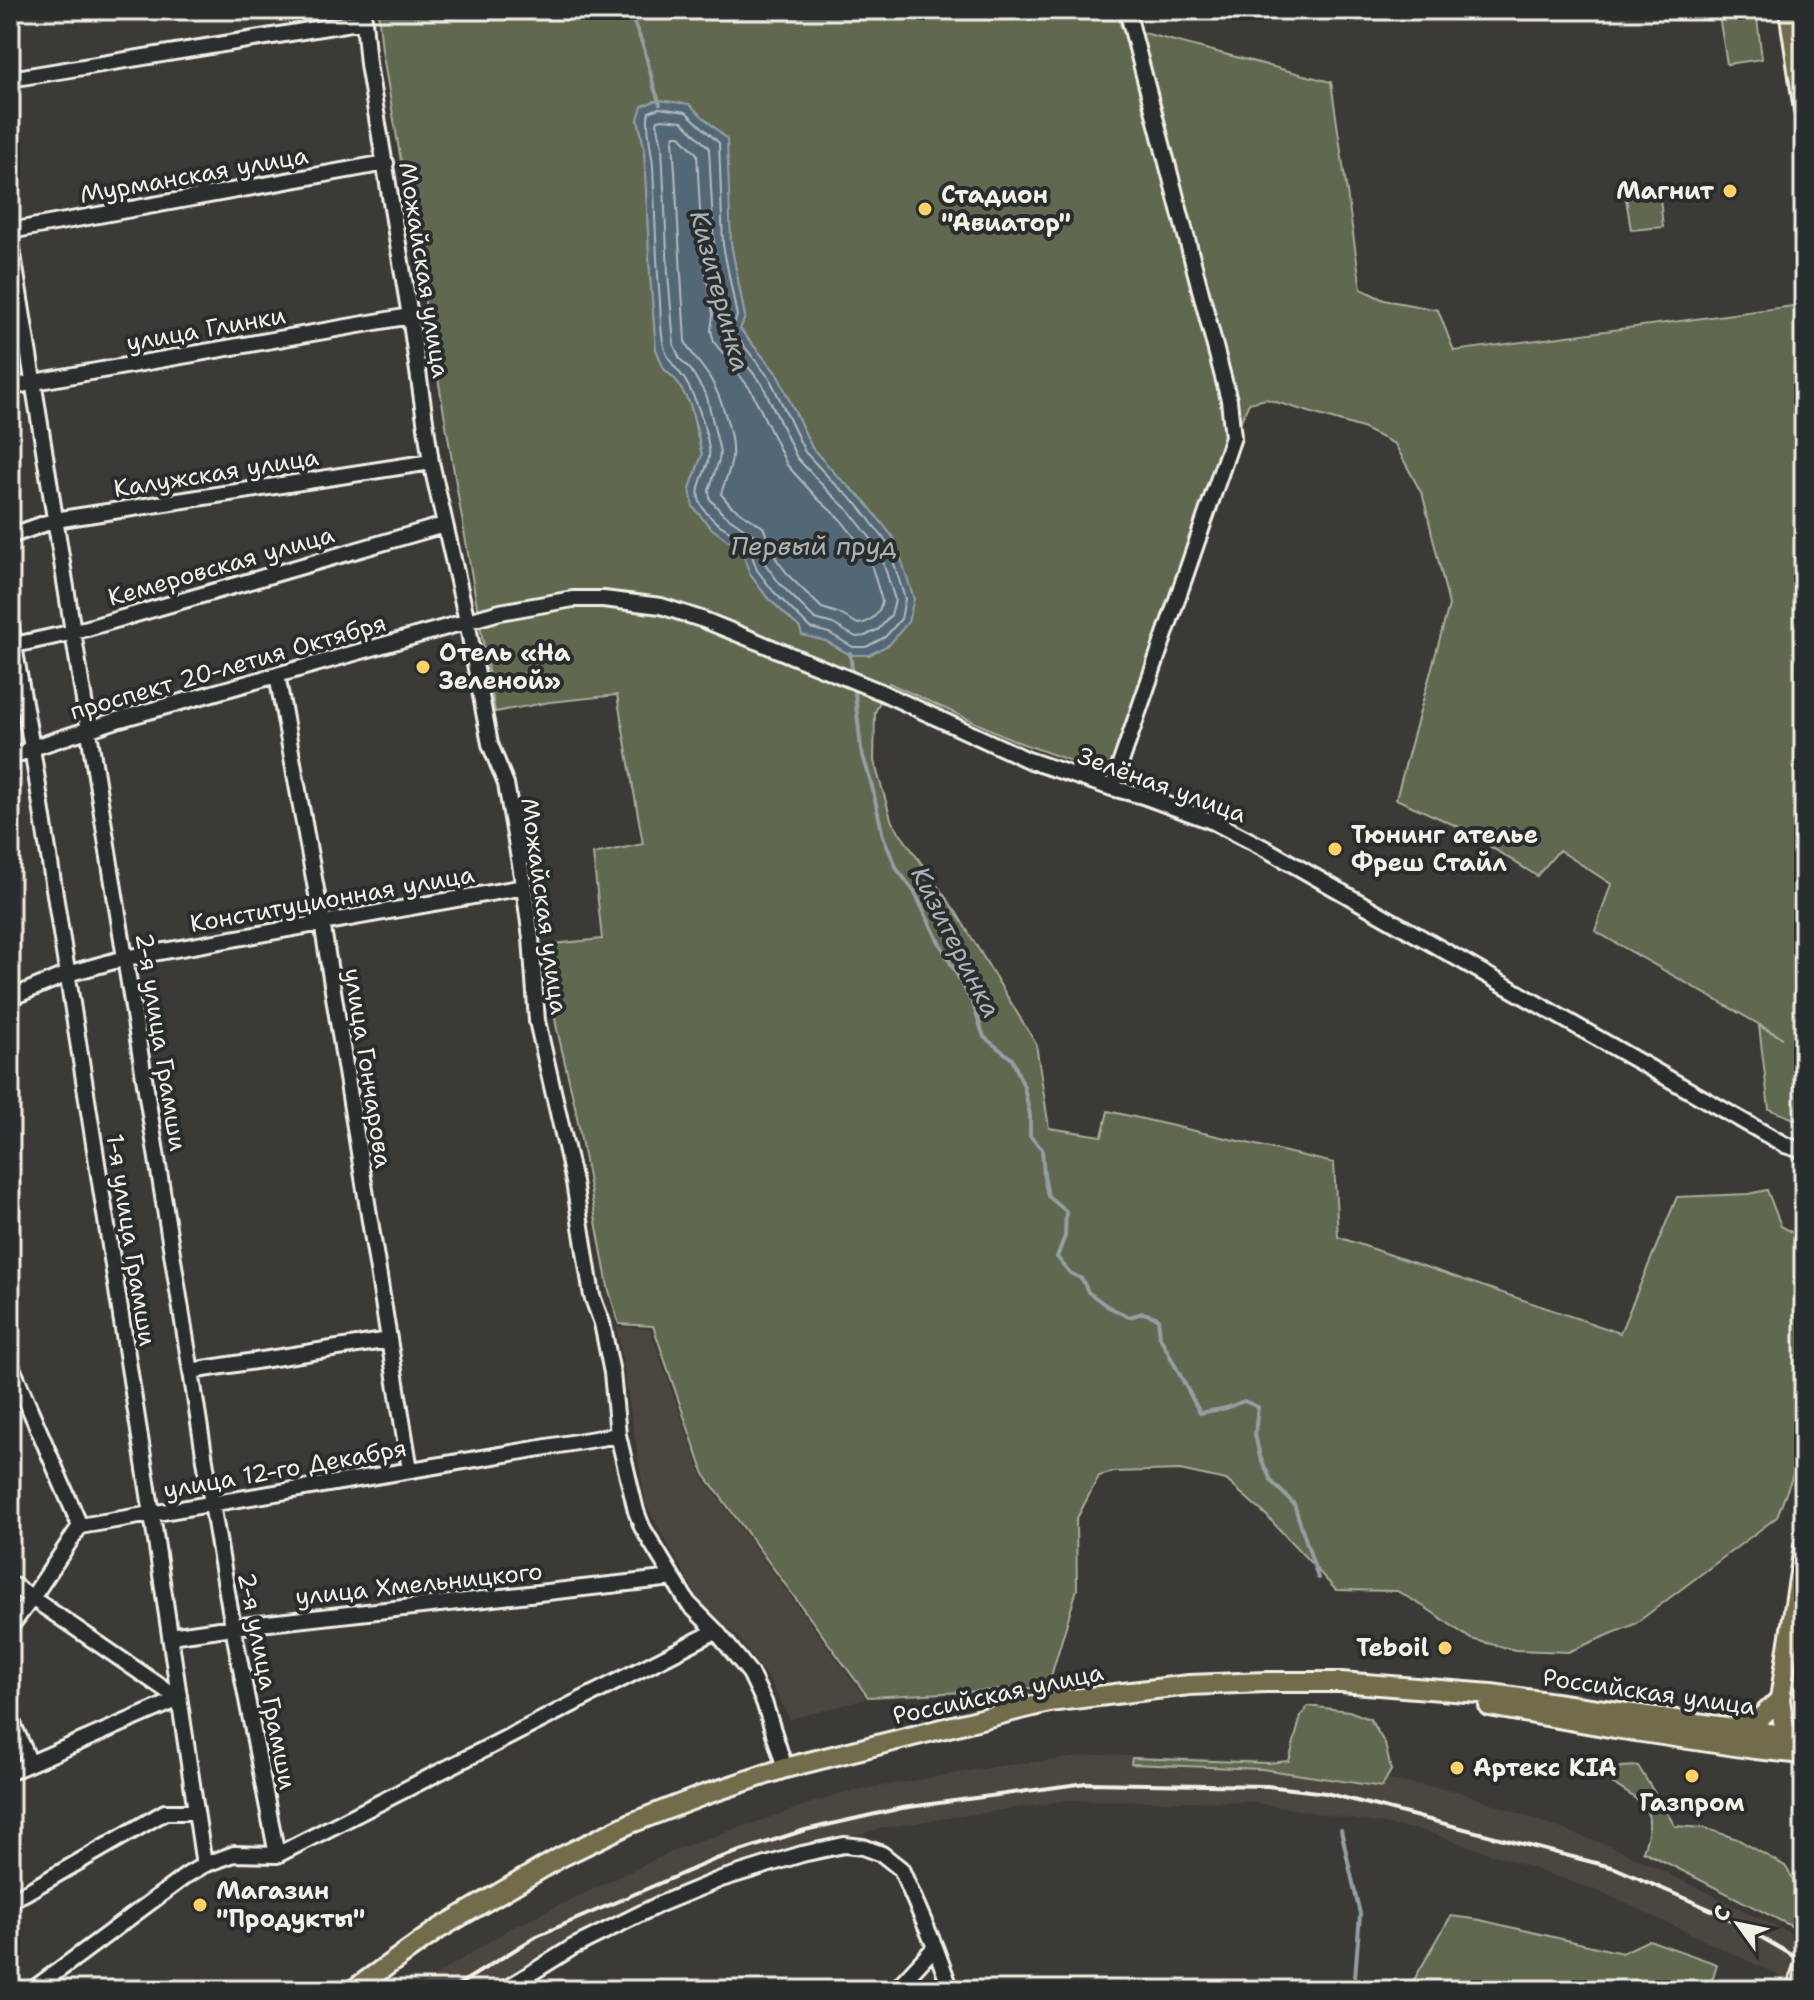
<svg xmlns="http://www.w3.org/2000/svg" width="1814" height="2000" font-family="'Shantell Sans',sans-serif">
<style>
.built{fill:#4b4640}
.green{fill:#60684f;stroke:#aaac9c;stroke-width:2;fill-rule:evenodd}
.water{fill:#536877;stroke:#939fa4;stroke-width:2}
.lines{fill:none;stroke-linecap:round;stroke-linejoin:round}
.shore{stroke:#b4babb;stroke-width:2}
.stream{stroke:#939fa4;stroke-width:4}
.minor-casing{stroke:#f4f1e8;stroke-width:20}
.major-casing{stroke:#f4f1e8;stroke-width:24}
.minor{stroke:#2a2d2e;stroke-width:14}
.major{stroke:#736c4b;stroke-width:18}
.rail{stroke:#f4f1e8;stroke-width:4}
.major-bridge-casing{stroke:#f4f1e8;stroke-width:24;stroke-linecap:butt}
.major-bridge{stroke:#736c4b;stroke-width:18}
.poi-dot{fill:#ffd166;stroke:#2a2d2e;stroke-width:3}
.labels{text-anchor:middle;stroke-width:8;stroke-linejoin:round;paint-order:stroke}
.street-label{font-size:24px;fill:#f4f1e8;stroke:#2a2d2e}
.poi-label{font-size:24px;font-weight:bold;fill:#f4f1e8;stroke:#2a2d2e;text-anchor:start}
.water-label{font-size:26px;font-style:italic;fill:#acb3b5;stroke:#2a2d2e}
</style>
<rect width="100%" height="100%" fill="#3c3a37"/>
<filter id="ink" filterUnits="userSpaceOnUse"><feTurbulence type="fractalNoise" baseFrequency=".0125" numOctaves="2"/><feDisplacementMap in="SourceGraphic" scale="16" xChannelSelector="R" yChannelSelector="G"/><feConvolveMatrix kernelMatrix="1 2 1 2 8 2 1 2 1" color-interpolation-filters="sRGB"/></filter>
<g filter="url(#ink)">
<path class="built" d="M 617,1327 L 650,1329 L 702,1476 L 866,1699 L 790,1719 L 771,1683 L 737,1636 L 701,1603 L 646,1505 Z
M 1098,1755 L 1263,1760 L 1457,1791 L 1620,1850 L 1804,1940 L 1804,1990 L 1799,1990 L 1776,1974 L 1604,1893 L 1425,1831 L 1250,1802 L 1068,1800 L 881,1828 L 700,1880 L 498,1990 L 413,1990 L 509,1929 L 682,1847 L 842,1793 L 1000,1766 Z"/>
<path class="green" d="M 378,10 L 1116,10 L 1121,27 L 1331,82 L 1361,289 L 1384,300 L 1438,310 L 1454,351 L 1801,305 L 1804,428 L 1804,1123 L 1769,1109 L 1759,1026 L 1783,1038 L 1595,931 L 1611,884 L 1559,850 L 1537,876 L 1459,827 L 1396,799 L 1449,605 L 1423,496 L 1395,444 L 1362,428 L 1266,399 L 1249,403 L 1238,427 L 1116,777 L 1018,742 L 889,683 L 875,712 L 874,761 L 892,822 L 956,912 L 1036,1044 L 1049,1128 L 1102,1136 L 1108,1111 L 1334,1163 L 1338,1237 L 1620,1333 L 1677,1197 L 1748,1194 L 1767,1190 L 1781,1226 L 1804,1239 L 1803,1399 L 1794,1472 L 1777,1517 L 1635,1624 L 1568,1652 L 1515,1650 L 1471,1639 L 1426,1608 L 1397,1591 L 1336,1590 L 1266,1515 L 1226,1480 L 1180,1470 L 1114,1472 L 1099,1476 L 1076,1520 L 1077,1589 L 1048,1686 L 1022,1689 L 868,1697 L 704,1474 L 653,1326 L 619,1324 L 608,1287 L 575,1106 L 557,1029 L 551,997 L 553,944 L 602,939 L 593,854 L 643,844 L 617,695 L 550,702 L 495,712 L 382,50 ZM 638,119 L 731,244 L 745,317 L 740,329 L 777,374 L 812,448 L 838,477 L 863,499 L 895,540 L 851,655 L 826,641 L 802,634 L 800,628 L 767,597 L 750,574 L 741,546 L 727,540 L 690,489 L 702,455 L 690,404 L 676,380 L 664,369 L 656,349 L 650,274 L 644,147 Z
M 1718,10 L 1756,10 L 1762,59 L 1727,64 Z
M 1659,188 L 1663,227 L 1631,230 L 1625,192 Z
M 1804,1616 L 1804,1719 C 1784,1699 1800,1644 1804,1616 Z
M 1308,1706 L 1349,1711 L 1370,1719 L 1385,1744 L 1391,1770 L 1382,1787 L 1262,1769 L 1131,1764 L 1132,1758 L 1267,1763 L 1289,1761 L 1301,1716 Z
M 1638,1766 L 1675,1826 L 1705,1828 L 1737,1839 L 1785,1866 L 1791,1875 L 1804,1907 L 1804,1912 L 1797,1929 L 1643,1851 C 1657,1810 1647,1805 1613,1784 L 1620,1767 Z
M 1451,1916 L 1480,1920 L 1622,1953 L 1649,1940 L 1717,1964 L 1709,1990 L 1408,1990 Z"/>
<path class="water" d="M 658,100 L 689,104 L 727,139 L 731,244 L 745,317 L 740,329 L 777,374 L 812,448 L 838,477 L 863,499 L 895,540 L 914,599 L 908,622 L 890,644 L 869,655 L 851,655 L 826,641 L 802,635 L 800,628 L 767,597 L 750,574 L 740,546 L 727,540 L 710,527 L 693,507 L 690,489 L 702,455 L 698,434 L 690,404 L 676,380 L 664,369 L 656,349 L 650,274 L 644,147 L 638,119 L 642,106 Z"/>
<g class="lines">
<path class="shore" d="M 659,108 L 686,112 L 719,143 L 723,245 L 737,316 L 733,327 L 734,333 L 770,379 L 805,452 L 833,482 L 858,505 L 888,544 L 905,599 L 901,619 L 885,637 L 866,647 L 853,647 L 829,633 L 810,628 L 773,591 L 757,570 L 747,541 C 731,531 708,522 700,502 C 693,484 712,467 709,449 C 705,424 698,402 685,380 C 678,369 669,363 665,350 C 660,335 661,317 660,301 C 656,257 655,211 653,166 C 652,152 645,123 649,112 Z
M 662,119 L 682,121 L 709,148 L 714,246 L 726,315 L 723,328 L 724,337 L 762,384 L 797,458 L 826,489 L 850,512 L 879,549 L 895,600 L 891,615 L 879,629 L 865,636 L 856,637 L 833,624 L 815,619 L 780,584 L 766,565 L 754,535 L 723,514 L 710,499 L 709,490 L 719,460 L 720,452 L 707,397 L 691,370 L 680,359 L 674,345 L 668,273 L 662,146 L 657,123 L 658,120 Z
M 675,135 L 679,135 L 697,154 L 702,248 L 713,314 L 711,330 L 714,342 L 751,390 L 787,465 L 817,498 L 841,520 L 868,554 L 882,601 C 880,613 871,623 858,624 L 840,614 L 822,608 L 790,577 L 777,560 L 763,527 L 731,506 L 721,494 C 724,482 731,470 732,457 C 734,435 721,397 710,378 C 702,365 691,355 685,341 L 673,139 Z"/>
<path class="stream" d="M 629,10 L 644,48 L 654,87 L 660,104
M 850,653 L 853,676
M 854,685 L 861,749 L 872,786 L 883,836 L 897,869 L 914,891 L 939,942 L 973,1004 L 984,1037 L 1012,1059 L 1024,1087 L 1030,1115 L 1030,1136 L 1042,1149 L 1044,1176 L 1048,1196 L 1066,1211 L 1065,1236 L 1057,1257 L 1070,1273 L 1082,1279 L 1088,1292 L 1107,1306 L 1129,1317 L 1143,1313 L 1158,1318 L 1160,1337 L 1200,1413 L 1226,1408 L 1244,1401 L 1258,1407 L 1255,1434 L 1260,1457 L 1272,1482 L 1294,1504 L 1318,1578
M 1341,1830 L 1360,1914 L 1354,1990"/>
<g class="minor-casing">
<path id="minor" d="M 363,10 L 368,64 L 410,316 L 431,462 L 467,621 L 490,744 L 506,784 L 524,887 L 531,938 L 537,1021 L 574,1182 L 592,1296 L 602,1323 L 612,1373 L 618,1435 L 636,1511 L 642,1527 L 688,1603 L 716,1631 L 750,1673 L 764,1702 L 785,1768
M 10,79 L 364,21
M 10,231 L 386,163
M 10,236 L 212,1504 L 233,1627 L 277,1855
M 10,388 L 34,382 L 410,316
M 10,536 L 55,520 L 431,462
M 10,623 L 32,748 L 152,1514 L 204,1865
M 10,646 L 74,632 L 444,525
M 277,675 L 322,922 L 410,1470
M 10,758 L 32,748 L 117,720 L 500,612 L 573,599 L 603,599 L 661,606 L 704,620 L 881,692 L 1028,760 L 1112,788 L 1143,796 L 1214,822 L 1266,849 L 1785,1145 L 1804,1151
M 1112,788 L 1233,437 L 1229,400 L 1127,10
M 10,998 L 67,974 L 125,958 L 524,887
M 10,1363 L 80,1526
M 191,1371 L 389,1340
M 10,1583 L 179,1699
M 10,1627 L 32,1598 L 80,1526 L 618,1435
M 170,1636 L 233,1627 L 673,1578
M 10,1717 L 30,1763
M 10,1772 L 179,1699
M 10,1900 L 23,1894 L 165,1812 L 195,1812
M 32,1990 L 187,1875 L 204,1865 L 234,1854 L 277,1855 L 716,1631
M 504,1990 L 573,1947 L 660,1904 L 721,1879 L 802,1854 L 844,1845 L 863,1847 L 882,1854 L 901,1869 L 935,1947 L 951,1990
M 895,1990 L 935,1947"/>
</g>
<g class="major-casing">
<path id="major" d="M 1789,10 L 1804,110
M 1489,1706 L 1615,1728 L 1755,1749 L 1804,1754
M 1737,1727 C 1758,1722 1765,1714 1780,1699
M 1792,1743 L 1785,1735 L 1780,1699 L 1804,1547
M 353,1990 L 437,1930 L 561,1857 L 631,1823 L 704,1795 L 785,1768 L 1049,1702 L 1189,1685 L 1266,1682 L 1341,1682 L 1491,1694 L 1804,1738"/>
</g>
<use href="#minor" class="minor"/>
<use href="#major" class="major"/>
<path class="rail" d="M 450,1990 L 537,1936 L 716,1859 L 805,1830 L 902,1808 L 1086,1783 L 1267,1786 L 1326,1793 L 1615,1868 L 1723,1915 L 1804,1962"/>
<g class="major-bridge-casing">
<path id="major-bridge" d="M 1796,1990 L 1804,1967"/>
</g>
<use href="#major-bridge" class="major-bridge"/>
</g>
</g>
<g class="poi-dot">
<circle cx="1730" cy="191" r="8"/>
<circle cx="925" cy="209" r="8"/>
<circle cx="423" cy="667" r="8"/>
<circle cx="1335" cy="849" r="8"/>
<circle cx="1445" cy="1648" r="8"/>
<circle cx="1457" cy="1768" r="8"/>
<circle cx="1692" cy="1776" r="8"/>
<circle cx="200" cy="1905" r="8"/>
</g>
<g class="labels">
<g class="street-label">
<text transform="translate(194 175) rotate(-10)" y="8">Мурманская улица</text>
<text transform="translate(424 270) rotate(81)" y="8">Можайская улица</text>
<text transform="translate(206 329) rotate(-10)" y="8">улица Глинки</text>
<text transform="translate(216 473) rotate(-9)" y="8">Калужская улица</text>
<text transform="translate(221 566) rotate(-16)" y="8">Кемеровская улица</text>
<text transform="translate(228 667) rotate(-16)" y="8">проспект 20-летия Октября</text>
<text transform="translate(1162 785) rotate(20)" y="8">Зелёная улица</text>
<text transform="translate(332 899) rotate(-10)" y="8">Конституционная улица</text>
<text transform="translate(544 906) rotate(82)" y="8">Можайская улица</text>
<text transform="translate(161 1042) rotate(81)" y="8">2-я улица Грамши</text>
<text transform="translate(368 1068) rotate(81)" y="8">улица Гончарова</text>
<text transform="translate(131 1240) rotate(81)" y="8">1-я улица Грамши</text>
<text transform="translate(285 1469) rotate(-10)" y="8">улица 12-го Декабря</text>
<text transform="translate(419 1584) rotate(-6)" y="8">улица Хмельницкого</text>
<text transform="translate(267 1681) rotate(79)" y="8">2-я улица Грамши</text>
<text transform="translate(1649 1692) rotate(8)" y="8">Российская улица</text>
<text transform="translate(998 1694) rotate(-12)" y="8">Российская улица</text>
</g>
<g class="poi-label">
<text x="1714" y="199" text-anchor="end">Магнит</text>
<text x="941" y="203">Стадион<tspan x="941" dy="28">"Авиатор"</tspan></text>
<text x="439" y="661">Отель «На<tspan x="439" dy="28">Зеленой»</tspan></text>
<text x="1351" y="843">Тюнинг ателье<tspan x="1351" dy="28">Фреш Стайл</tspan></text>
<text x="1429" y="1656" text-anchor="end">Teboil</text>
<text x="1473" y="1776">Артекс KIA</text>
<text x="1692" y="1811" text-anchor="middle">Газпром</text>
<text x="216" y="1899">Магазин<tspan x="216" dy="28">"Продукты"</tspan></text>
</g>
<g class="water-label">
<text transform="translate(720 291) rotate(75)" y="9">Кизитеринка</text>
<text x="814" y="555">Первый пруд</text>
<text transform="translate(956 942) rotate(63)" y="9">Кизитеринка</text>
</g>
</g>
<rect width="1814" height="2000" fill="none" stroke="#2a2d2e" stroke-width="40"/>
<rect x="20" y="20" width="1774" height="1960" fill="none" stroke="#f4f1e8" stroke-width="3" filter="url(#ink)"/>
<g transform="translate(1738 1924) rotate(303)" stroke="#2a2d2e" stroke-width="6" paint-order="stroke">
<path d="M0-6L14 30L0 20L-14 30Z" fill="#f4f1e8"/>
<text y="-12" font-size="22" font-weight="bold" text-anchor="middle" fill="#f4f1e8">С</text>
</g>
</svg>
